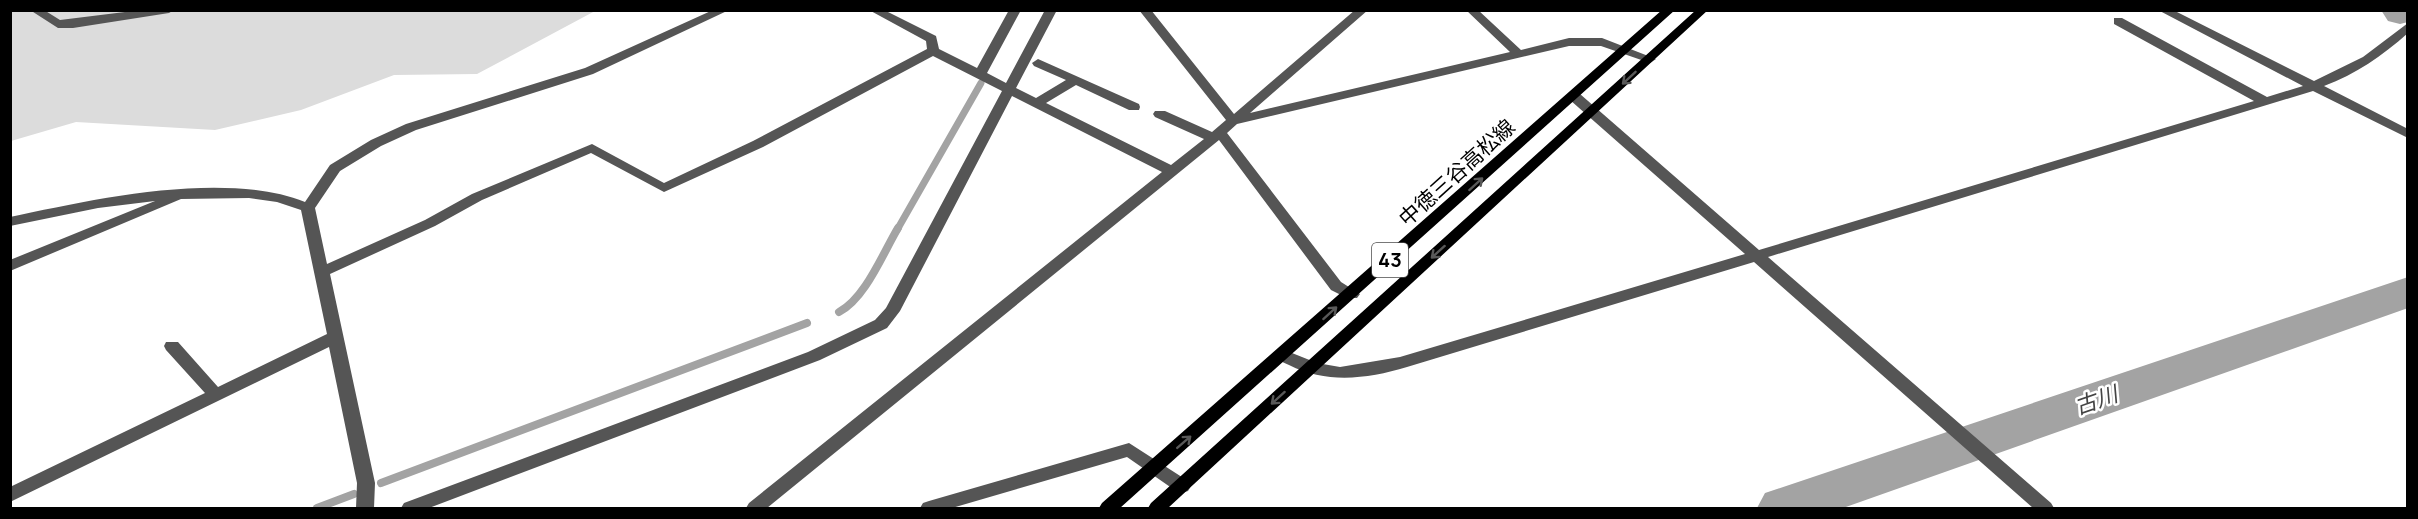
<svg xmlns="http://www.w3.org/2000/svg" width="2418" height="519" font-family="Manrope,'Noto Sans JP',sans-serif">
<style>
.green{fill:#dcdcdc}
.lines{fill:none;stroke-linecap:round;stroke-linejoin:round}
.stream-far1{stroke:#a3a3a3;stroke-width:7}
.stream{stroke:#a3a3a3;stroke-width:8}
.river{fill:#a3a3a3;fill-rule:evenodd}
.minor{fill:#555;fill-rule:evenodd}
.major{fill:#000;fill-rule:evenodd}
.oneway{stroke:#595959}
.labels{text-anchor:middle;stroke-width:5;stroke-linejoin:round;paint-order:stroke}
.shield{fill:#fff;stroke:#4c4c4c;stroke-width:1.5}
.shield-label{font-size:20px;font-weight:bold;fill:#000}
.street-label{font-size:21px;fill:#000;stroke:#fff}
.water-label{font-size:22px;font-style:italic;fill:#444;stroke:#fff}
</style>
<rect width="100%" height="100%" fill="#fff"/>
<path class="green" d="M 11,11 L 595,11 L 477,74 L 394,75 L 301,110 L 215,130 L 76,122 L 11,141 Z"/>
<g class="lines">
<path class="stream-far1" d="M 897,230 L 981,83"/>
<path class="stream" d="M 839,312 C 865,299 883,253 898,228
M 381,483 L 807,323
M 317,508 L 354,494"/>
<path class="river" d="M 2381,10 L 2408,10 L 2408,22 L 2400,24 L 2388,21 Z
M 2408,277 L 2408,308 L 1843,508 L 1757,508 L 1765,493 Z"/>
<path class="minor" d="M 30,10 L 44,10 L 60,20 L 141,10 L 174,10 L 169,13 L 73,28 L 58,28 Z
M 713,10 L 729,10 L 593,74 L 416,130 L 381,146 L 340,171 L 315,208 L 327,264 L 425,220 L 472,194 L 592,144 L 664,183 L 753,141 L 927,49 L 926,41 L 869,10 L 884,10 L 936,36 L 939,49 L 977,68 L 1009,10 L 1021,10 L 987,73 L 1006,83 L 1045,10 L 1057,10 L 1016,88 L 1036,98 L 1066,80 L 1034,66 L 1032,63 L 1038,59 L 1139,104 L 1140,107 L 1139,110 L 1129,110 L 1076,85 L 1046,103 L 1171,165 L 1204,139 L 1155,117 L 1153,114 L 1155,111 L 1165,111 L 1212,132 L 1226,120 L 1139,10 L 1151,10 L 1234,114 L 1355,10 L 1368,10 L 1250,113 L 1510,52 L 1466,10 L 1478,10 L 1521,50 L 1569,38 L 1602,38 L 1656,59 L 1650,63 L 1601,46 L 1569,46 L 1237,124 L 1227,133 L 1341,282 L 1360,294 L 1357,298 L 1347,298 L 1331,290 L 1219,140 L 767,508 L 746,508 L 749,503 L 1162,172 L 1012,96 L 900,311 L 887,328 L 820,360 L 429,508 L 401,508 L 404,503 L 808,352 L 875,320 L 886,308 L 1002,91 L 933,56 L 763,147 L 664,192 L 591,153 L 482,200 L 435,226 L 330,274 L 375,483 L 374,508 L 356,508 L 357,483 L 329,347 L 10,502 L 10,487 L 205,393 L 166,350 L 164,346 L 166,342 L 178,342 L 218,387 L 327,334 L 301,210 L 277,202 L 249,198 L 181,199 L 10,271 L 10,260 L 155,201 L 98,208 L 10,226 L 10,217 C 94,199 224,170 305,202 L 330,165 L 371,140 L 406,124 L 585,68 Z
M 2158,10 L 2173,10 L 2314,81 L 2363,57 L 2408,23 L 2408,33 C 2382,56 2356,74 2324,86 L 2408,129 L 2408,138 L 2313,91 L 1768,257 L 2051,503 L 2054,508 L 2033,508 L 1754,262 L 1407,367 C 1367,379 1327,384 1289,365 C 1283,362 1277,361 1274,355 L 1276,351 L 1282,349 L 1317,363 L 1340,367 L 1400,357 L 1745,254 L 1570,100 L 1569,97 L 1570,94 L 1580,94 L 1759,250 L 2254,101 L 2114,24 L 2114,18 L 2122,18 L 2267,97 L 2303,86 Z
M 1129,443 L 1188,481 L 1191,486 L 1188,491 L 1182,493 L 1176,491 L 1127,457 L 952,508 L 920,508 L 923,503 L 929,501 Z"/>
<path class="major" d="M 1662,10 L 1675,10 L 1120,508 L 1099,508 L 1102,503 Z
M 1696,10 L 1708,10 L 1168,508 L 1148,508 L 1151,503 Z"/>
</g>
<defs><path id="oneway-shaft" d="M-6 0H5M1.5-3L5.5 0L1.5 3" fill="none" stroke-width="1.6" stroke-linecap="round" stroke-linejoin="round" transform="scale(1.5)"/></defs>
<g class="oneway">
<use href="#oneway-shaft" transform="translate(1629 78) rotate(137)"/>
<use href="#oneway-shaft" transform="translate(1476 184) rotate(-42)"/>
<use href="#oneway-shaft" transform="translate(1438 252) rotate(138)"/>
<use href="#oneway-shaft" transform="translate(1330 313) rotate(-42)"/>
<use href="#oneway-shaft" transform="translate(1278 398) rotate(138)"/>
<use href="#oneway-shaft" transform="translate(1184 442) rotate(-41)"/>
</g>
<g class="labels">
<rect class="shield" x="1372" y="243" width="36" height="34" rx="4.5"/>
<g class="shield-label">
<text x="1390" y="267">43</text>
</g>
<g class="street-label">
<text transform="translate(1457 173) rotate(-42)" y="7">中徳三谷高松線</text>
</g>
<g class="water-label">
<text transform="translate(2096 400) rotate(-19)" y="8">古川</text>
</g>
</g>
<rect width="2418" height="519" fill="none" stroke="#000000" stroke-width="24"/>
</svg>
